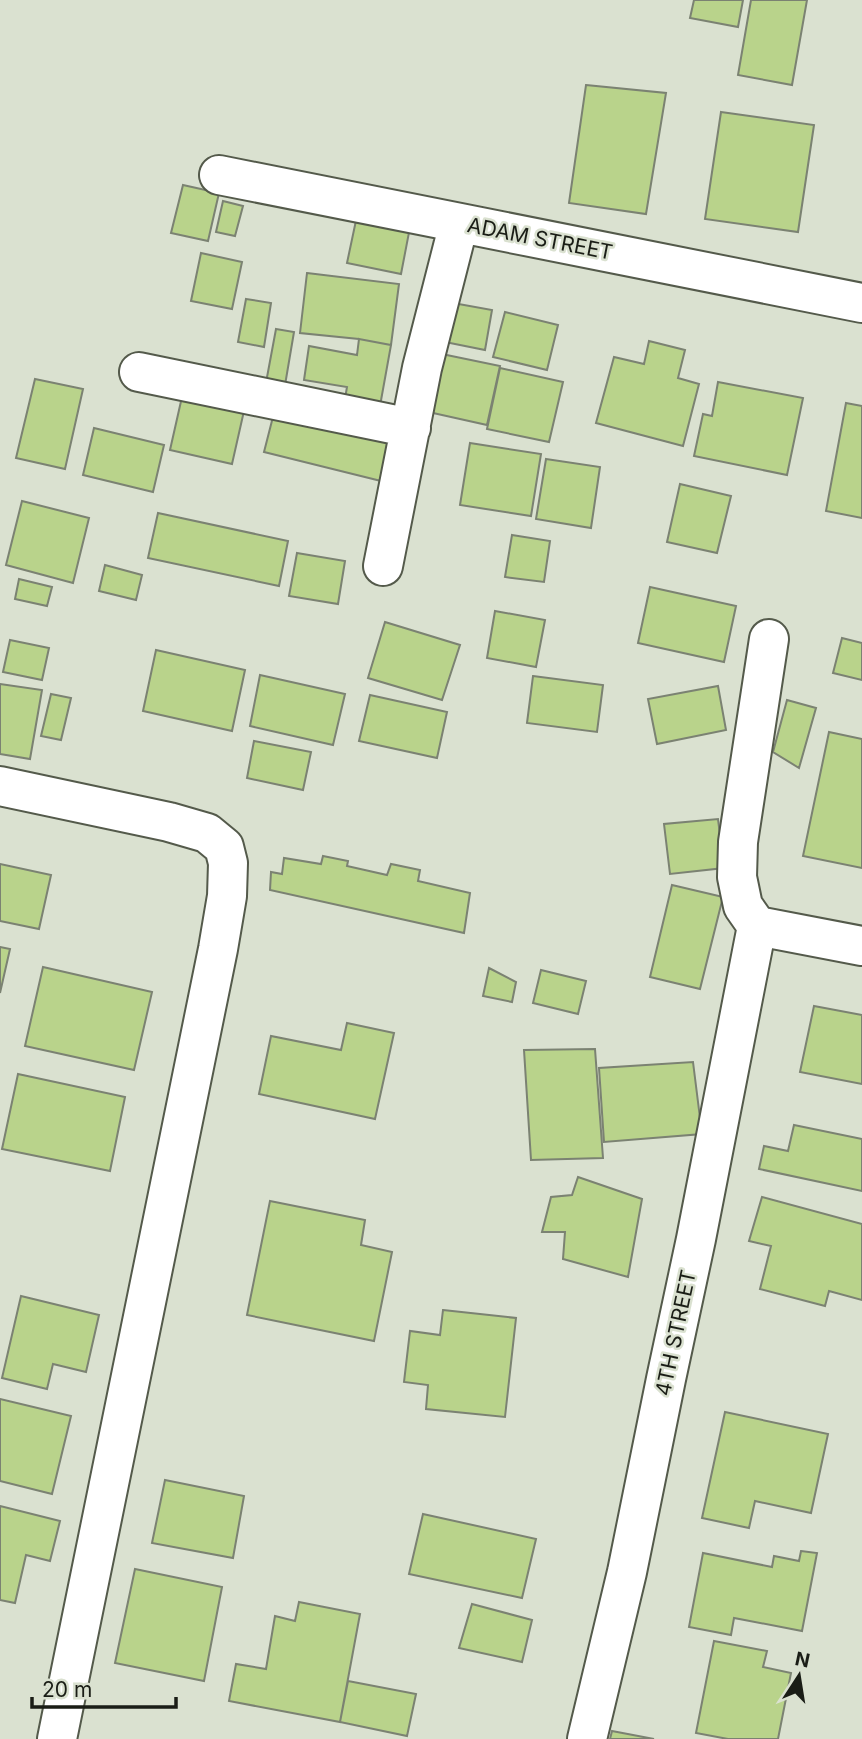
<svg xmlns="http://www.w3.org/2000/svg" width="862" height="1739" font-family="Inter,sans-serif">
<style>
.building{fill:#b9d38b;stroke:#7b8272;stroke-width:2}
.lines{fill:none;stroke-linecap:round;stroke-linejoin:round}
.minor-casing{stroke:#545a4b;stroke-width:42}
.minor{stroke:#fff;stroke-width:38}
.labels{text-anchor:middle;stroke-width:5;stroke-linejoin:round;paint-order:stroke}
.street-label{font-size:21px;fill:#1a1d16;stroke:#dae1d0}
</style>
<rect width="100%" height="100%" fill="#dae1d0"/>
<path class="building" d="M 694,0 L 743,0 L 738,27 L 690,18 Z
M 751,0 L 807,0 L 792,85 L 738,75 Z
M 586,85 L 666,93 L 646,214 L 569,203 Z
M 721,112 L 814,125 L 798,232 L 705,219 Z
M 183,185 L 219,193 L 208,241 L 171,233 Z
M 223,201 L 243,206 L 235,236 L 216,232 Z
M 358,211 L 411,222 L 401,274 L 347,263 Z
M 201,253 L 242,262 L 232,309 L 191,301 Z
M 307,273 L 399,284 L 391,345 L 359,339 L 300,333 Z
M 246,299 L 271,303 L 264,347 L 238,342 Z
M 442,301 L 492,310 L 485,350 L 435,340 Z
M 505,312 L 558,325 L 547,370 L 493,357 Z
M 276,329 L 294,332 L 284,391 L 265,388 Z
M 359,339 L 391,345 L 378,417 L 343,410 L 347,387 L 304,380 L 309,346 L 357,355 Z
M 649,341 L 685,350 L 678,378 L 699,384 L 683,446 L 596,423 L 614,357 L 644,364 Z
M 437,353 L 500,366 L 487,425 L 424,411 Z
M 500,368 L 563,382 L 549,442 L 487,429 Z
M 35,379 L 83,389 L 65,469 L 16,458 Z
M 718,382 L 803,398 L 787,475 L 694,456 L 703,414 L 712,416 Z
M 184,388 L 246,402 L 232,464 L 170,450 Z
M 846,403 L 862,406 L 862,518 L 826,511 Z
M 276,405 L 393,434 L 381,481 L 264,452 Z
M 94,428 L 164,445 L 153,492 L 83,475 Z
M 470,443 L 541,454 L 531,516 L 460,505 Z
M 546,459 L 600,467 L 591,528 L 536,519 Z
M 680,484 L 731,496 L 717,553 L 667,542 Z
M 22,501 L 89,518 L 73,583 L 6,565 Z
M 158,513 L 288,541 L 279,586 L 148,558 Z
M 512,535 L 550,541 L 544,582 L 505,577 Z
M 297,553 L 345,561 L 338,604 L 289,596 Z
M 105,565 L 142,575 L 136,600 L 99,591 Z
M 19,579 L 52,587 L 47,606 L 15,599 Z
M 650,587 L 736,606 L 724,662 L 638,643 Z
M 495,611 L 545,620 L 536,667 L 487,658 Z
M 385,622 L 460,645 L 442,700 L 368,678 Z
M 842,638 L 862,643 L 862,680 L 833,673 Z
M 10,640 L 49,648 L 42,680 L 3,672 Z
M 156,650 L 245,670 L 232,731 L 143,711 Z
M 260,675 L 345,694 L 333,745 L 250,726 Z
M 533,676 L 603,685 L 597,732 L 527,723 Z
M 0,684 L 42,690 L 30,759 L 0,754 Z
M 718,686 L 726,730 L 657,744 L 648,699 Z
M 51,694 L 71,698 L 61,740 L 41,736 Z
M 370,695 L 447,712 L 437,758 L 359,741 Z
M 787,700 L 816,708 L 799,768 L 773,752 Z
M 829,732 L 862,739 L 862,868 L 803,856 Z
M 254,741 L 311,752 L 303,790 L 247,778 Z
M 718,819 L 724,868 L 670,874 L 664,824 Z
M 323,856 L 348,861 L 347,866 L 387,875 L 391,864 L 420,870 L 418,881 L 470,893 L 464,933 L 270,890 L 271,872 L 282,874 L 284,858 L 321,864 Z
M 0,864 L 51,875 L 39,929 L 0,921 Z
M 672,885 L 723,897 L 700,989 L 650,977 Z
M 0,947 L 10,949 L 0,993 Z
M 43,967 L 152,992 L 134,1070 L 25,1046 Z
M 489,968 L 516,982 L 512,1002 L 483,996 Z
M 541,970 L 586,981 L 578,1014 L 533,1003 Z
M 814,1006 L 862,1015 L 862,1084 L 800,1072 Z
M 347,1023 L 394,1033 L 375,1119 L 259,1094 L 271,1036 L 341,1050 Z
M 595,1049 L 603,1158 L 531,1160 L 524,1050 Z
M 693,1062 L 702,1134 L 604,1142 L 599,1068 Z
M 18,1074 L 125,1097 L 110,1171 L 2,1149 Z
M 794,1125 L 862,1139 L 862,1191 L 759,1169 L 764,1146 L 788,1151 Z
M 578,1177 L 642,1199 L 628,1277 L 563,1259 L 565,1232 L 542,1232 L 551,1197 L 572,1195 Z
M 762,1197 L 862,1224 L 862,1300 L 829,1291 L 825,1306 L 760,1289 L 771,1246 L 749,1241 Z
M 270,1201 L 365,1220 L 361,1245 L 392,1252 L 374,1341 L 247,1315 Z
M 21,1296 L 99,1315 L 86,1372 L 53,1364 L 47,1389 L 2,1378 Z
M 443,1310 L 516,1318 L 505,1417 L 426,1409 L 428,1385 L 404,1382 L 410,1331 L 440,1335 Z
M 0,1399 L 71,1416 L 52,1494 L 0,1481 Z
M 725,1412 L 828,1434 L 811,1513 L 755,1501 L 749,1528 L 702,1518 Z
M 165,1480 L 244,1496 L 233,1558 L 152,1543 Z
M 0,1506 L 60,1521 L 50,1561 L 26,1555 L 15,1603 L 0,1600 Z
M 423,1514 L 536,1539 L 522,1598 L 409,1574 Z
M 801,1551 L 817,1553 L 802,1631 L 734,1618 L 731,1635 L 689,1627 L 703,1553 L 772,1567 L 774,1556 L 799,1561 Z
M 135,1569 L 222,1587 L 204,1681 L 115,1663 Z
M 299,1602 L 360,1614 L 340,1722 L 229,1701 L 236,1664 L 266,1669 L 275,1616 L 295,1621 Z
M 472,1604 L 532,1620 L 522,1662 L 459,1648 Z
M 714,1641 L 767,1651 L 763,1667 L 791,1673 L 778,1739 L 728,1739 L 696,1733 Z
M 348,1681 L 416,1694 L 407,1736 L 340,1722 Z
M 612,1731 L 654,1739 L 610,1739 Z"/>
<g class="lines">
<g class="minor-casing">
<path id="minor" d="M 219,175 L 862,303
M 139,372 L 411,428
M 383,566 L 422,368 L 459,223
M 769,639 L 738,842 L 737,877 L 743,906 L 757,926 L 862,946
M 0,786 L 169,822 L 207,833 L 224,847 L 228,863 L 227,896 L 218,949 L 57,1739
M 587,1739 L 627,1572 L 666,1379 L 696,1239 L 757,926"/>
</g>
<use href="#minor" class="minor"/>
</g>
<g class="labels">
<g class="street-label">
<text transform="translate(540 239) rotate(11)" y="7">ADAM STREET</text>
<text transform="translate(676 1333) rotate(-78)" y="7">4TH STREET</text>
</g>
</g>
<g transform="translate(799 1676) rotate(12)" stroke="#dae1d0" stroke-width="5" paint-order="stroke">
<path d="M0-5L12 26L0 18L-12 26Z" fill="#1a1d16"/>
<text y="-10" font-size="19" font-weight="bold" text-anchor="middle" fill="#1a1d16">N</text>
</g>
<path d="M32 1697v10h144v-10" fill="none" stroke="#1a1d16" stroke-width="3.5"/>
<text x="42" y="1697" font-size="21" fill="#1a1d16" stroke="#dae1d0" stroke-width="5" paint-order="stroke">20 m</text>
</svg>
